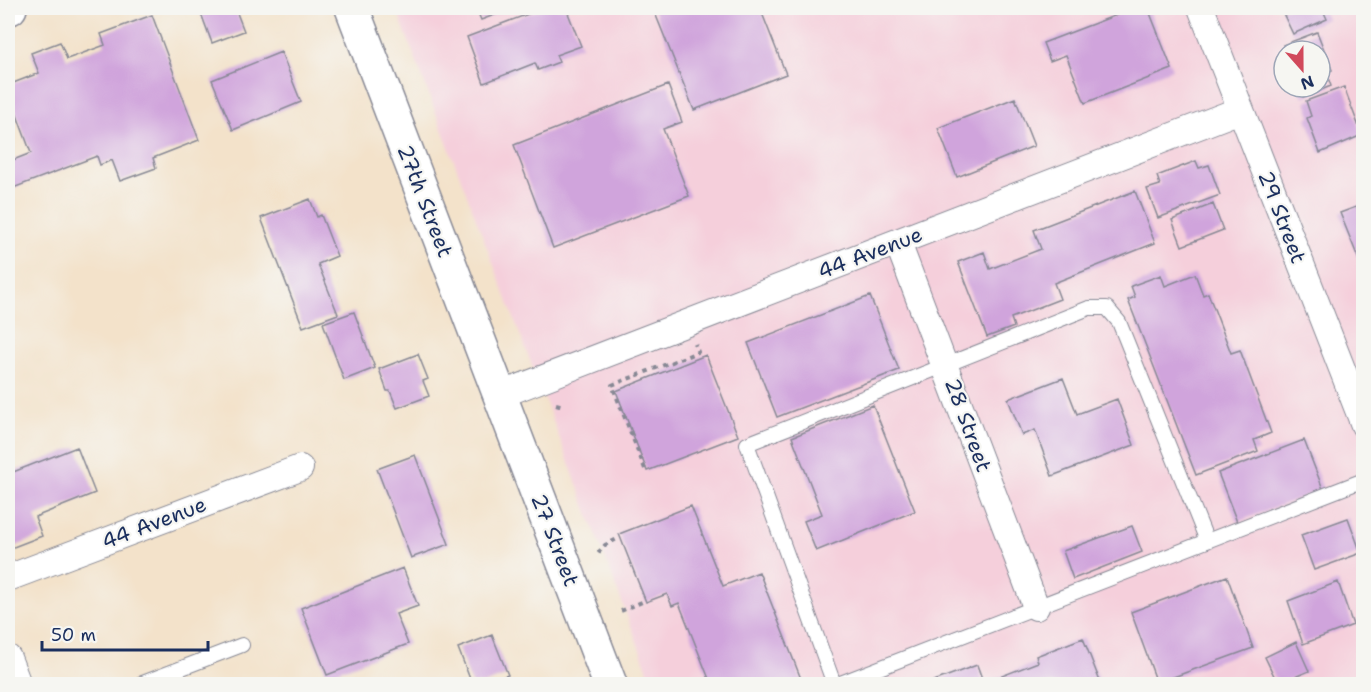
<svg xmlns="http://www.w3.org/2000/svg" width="1371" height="692" font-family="'Shantell Sans',sans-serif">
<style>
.built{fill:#f5cfdb;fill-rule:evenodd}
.building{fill:#d0a4dc}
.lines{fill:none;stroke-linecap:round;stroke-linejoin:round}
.lane-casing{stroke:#878894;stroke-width:16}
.street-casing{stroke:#878894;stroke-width:28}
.secondary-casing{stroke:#878894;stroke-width:36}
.path{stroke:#878894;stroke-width:4;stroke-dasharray:4.5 4.5;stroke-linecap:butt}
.lane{stroke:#fff;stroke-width:14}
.street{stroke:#fff;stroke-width:26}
.secondary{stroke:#fff;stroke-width:33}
.labels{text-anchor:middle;stroke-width:4.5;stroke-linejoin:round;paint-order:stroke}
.street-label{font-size:21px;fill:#1b2f5e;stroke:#f6f6f2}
</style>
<rect width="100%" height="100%" fill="#f6f6f2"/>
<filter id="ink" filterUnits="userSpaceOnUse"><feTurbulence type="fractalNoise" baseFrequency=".0167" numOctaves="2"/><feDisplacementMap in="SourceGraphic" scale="12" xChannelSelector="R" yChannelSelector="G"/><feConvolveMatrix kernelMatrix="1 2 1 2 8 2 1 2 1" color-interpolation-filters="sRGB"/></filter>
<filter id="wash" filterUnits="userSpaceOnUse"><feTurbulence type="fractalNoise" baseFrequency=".008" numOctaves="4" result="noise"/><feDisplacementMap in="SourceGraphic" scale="24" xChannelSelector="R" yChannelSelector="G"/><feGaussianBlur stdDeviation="1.35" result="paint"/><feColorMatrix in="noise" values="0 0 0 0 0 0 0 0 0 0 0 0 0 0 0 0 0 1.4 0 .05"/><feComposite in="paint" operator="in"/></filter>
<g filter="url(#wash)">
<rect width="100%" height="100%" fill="#f3e2ca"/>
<path class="built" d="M 396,8 L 1363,8 L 1363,684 L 653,684 ZM 1284,51 L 1320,51 L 1320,87 L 1284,87 Z"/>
<g id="blocks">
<path class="building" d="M 199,8 L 235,8 L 244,31 L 212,43 Z
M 476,8 L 513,8 L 481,20 Z
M 544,8 L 566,8 L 581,46 L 556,55 L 559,62 L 538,70 L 535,63 L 484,83 L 467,37 Z
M 653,8 L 760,8 L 786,74 L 694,110 Z
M 1135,8 L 1148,8 L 1172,69 L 1085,103 L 1066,55 L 1050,61 L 1043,43 Z
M 1283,8 L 1322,8 L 1327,19 L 1293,34 L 1281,9 Z
M 152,15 L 199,140 L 153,158 L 156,168 L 120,181 L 112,160 L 100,165 L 97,156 L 8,190 L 8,162 L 31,153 L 8,91 L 8,85 L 39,73 L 31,53 L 60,42 L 67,59 L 105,45 L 101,34 Z
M 1317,32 L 1332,70 L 1326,72 L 1331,86 L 1303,97 L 1299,87 L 1320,87 L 1320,51 L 1285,51 L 1283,45 Z
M 281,52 L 301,102 L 233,130 L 212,80 Z
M 668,85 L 682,122 L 663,129 L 689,196 L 553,248 L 514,145 Z
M 1344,87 L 1362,135 L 1320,153 L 1307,118 L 1311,116 L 1306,101 Z
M 1015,98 L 1034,146 L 957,177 L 938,128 Z
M 1196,161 L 1199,168 L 1209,165 L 1220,195 L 1158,218 L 1147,189 L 1160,185 L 1157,176 Z
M 1135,191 L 1155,243 L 1054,283 L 1060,299 L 1011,318 L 1014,327 L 987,337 L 958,262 L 984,252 L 990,269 L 1041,249 L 1034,230 Z
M 310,199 L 317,217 L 321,215 L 337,256 L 318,264 L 338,314 L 303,327 L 261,218 Z
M 1213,204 L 1223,230 L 1182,246 L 1172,220 Z
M 1364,204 L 1364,270 L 1363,270 L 1340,213 Z
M 1195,274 L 1203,295 L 1208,293 L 1231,353 L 1240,350 L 1271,433 L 1254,440 L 1258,451 L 1196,475 L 1128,300 L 1135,297 L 1131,286 L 1161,275 L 1165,286 Z
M 870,296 L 899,370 L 777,417 L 748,343 Z
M 354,312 L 375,368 L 344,380 L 323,323 Z
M 418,354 L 428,379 L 423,381 L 429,396 L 397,408 L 390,391 L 387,391 L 379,369 Z
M 706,355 L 738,436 L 647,471 L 616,391 Z
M 1063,378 L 1077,414 L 1117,399 L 1134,445 L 1052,476 L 1035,430 L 1022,435 L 1008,399 Z
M 873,405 L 915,511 L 816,551 L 804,521 L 822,514 L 792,437 Z
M 1304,440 L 1323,489 L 1237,522 L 1218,473 Z
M 77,447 L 95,493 L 35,517 L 42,536 L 11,548 L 8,539 L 8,474 Z
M 415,455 L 449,544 L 411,558 L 377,469 Z
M 691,506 L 723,586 L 759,572 L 803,684 L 711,684 L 679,603 L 672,606 L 667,594 L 646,602 L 619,534 Z
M 1348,518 L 1361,553 L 1314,570 L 1301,535 Z
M 1132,526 L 1142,552 L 1073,579 L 1063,551 Z
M 403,568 L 418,606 L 396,614 L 408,644 L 327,675 L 301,608 Z
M 1227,576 L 1253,648 L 1157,683 L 1131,612 Z
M 1338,582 L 1353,625 L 1303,644 L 1288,601 Z
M 492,635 L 508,675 L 483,684 L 472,684 L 458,648 Z
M 1083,638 L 1101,684 L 991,684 L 989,681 L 1038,662 L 1036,656 Z
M 1296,642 L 1309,671 L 1278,684 L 1265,657 Z
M 977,665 L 984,684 L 926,684 Z"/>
</g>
</g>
<g filter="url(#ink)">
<use href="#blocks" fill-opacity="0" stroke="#878894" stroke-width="1.5"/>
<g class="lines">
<g class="lane-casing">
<path id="lane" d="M 140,684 L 242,645
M 834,684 L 747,444 L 1089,308 L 1107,308 L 1119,322 L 1207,541
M 838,684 L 1364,480"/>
</g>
<g class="street-casing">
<path id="street" d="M 1201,8 L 1364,425
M 898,243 L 1036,607
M 500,395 L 1240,110
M 8,578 L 300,468
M 8,658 L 18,684"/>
</g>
<g class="secondary-casing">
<path id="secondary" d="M 8,8 L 10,8
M 352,8 L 610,684"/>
</g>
<path class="path" d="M 556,404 L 563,406
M 1357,445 L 1364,463
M 645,469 L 612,385 L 698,352 L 695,344
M 598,553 L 605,545 L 617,539
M 621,611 L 642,602"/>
<use href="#lane" class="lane"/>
<use href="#street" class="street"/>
<use href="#secondary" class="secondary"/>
</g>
</g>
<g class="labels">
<g class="street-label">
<text transform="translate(425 201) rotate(69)" y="7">27th Street</text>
<text transform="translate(1282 217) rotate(69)" y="7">29 Street</text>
<text transform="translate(870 253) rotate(-21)" y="7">44 Avenue</text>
<text transform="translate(968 425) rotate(70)" y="7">28 Street</text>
<text transform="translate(154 523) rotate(-21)" y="7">44 Avenue</text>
<text transform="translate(555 540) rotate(69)" y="7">27 Street</text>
</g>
</g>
<rect width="1371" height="692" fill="none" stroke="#f6f6f2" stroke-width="30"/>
<g transform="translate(1302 69) rotate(159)"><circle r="28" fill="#f6f6f2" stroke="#9ea6b7" stroke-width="1.5"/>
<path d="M0-4.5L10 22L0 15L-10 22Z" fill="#d1495b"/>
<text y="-9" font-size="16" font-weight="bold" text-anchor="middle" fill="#1b2f5e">N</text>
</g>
<path d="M42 641v9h166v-9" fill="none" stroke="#1b2f5e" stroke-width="3"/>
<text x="51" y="641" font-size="18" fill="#1b2f5e" stroke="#f6f6f2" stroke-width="4.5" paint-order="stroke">50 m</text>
</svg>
